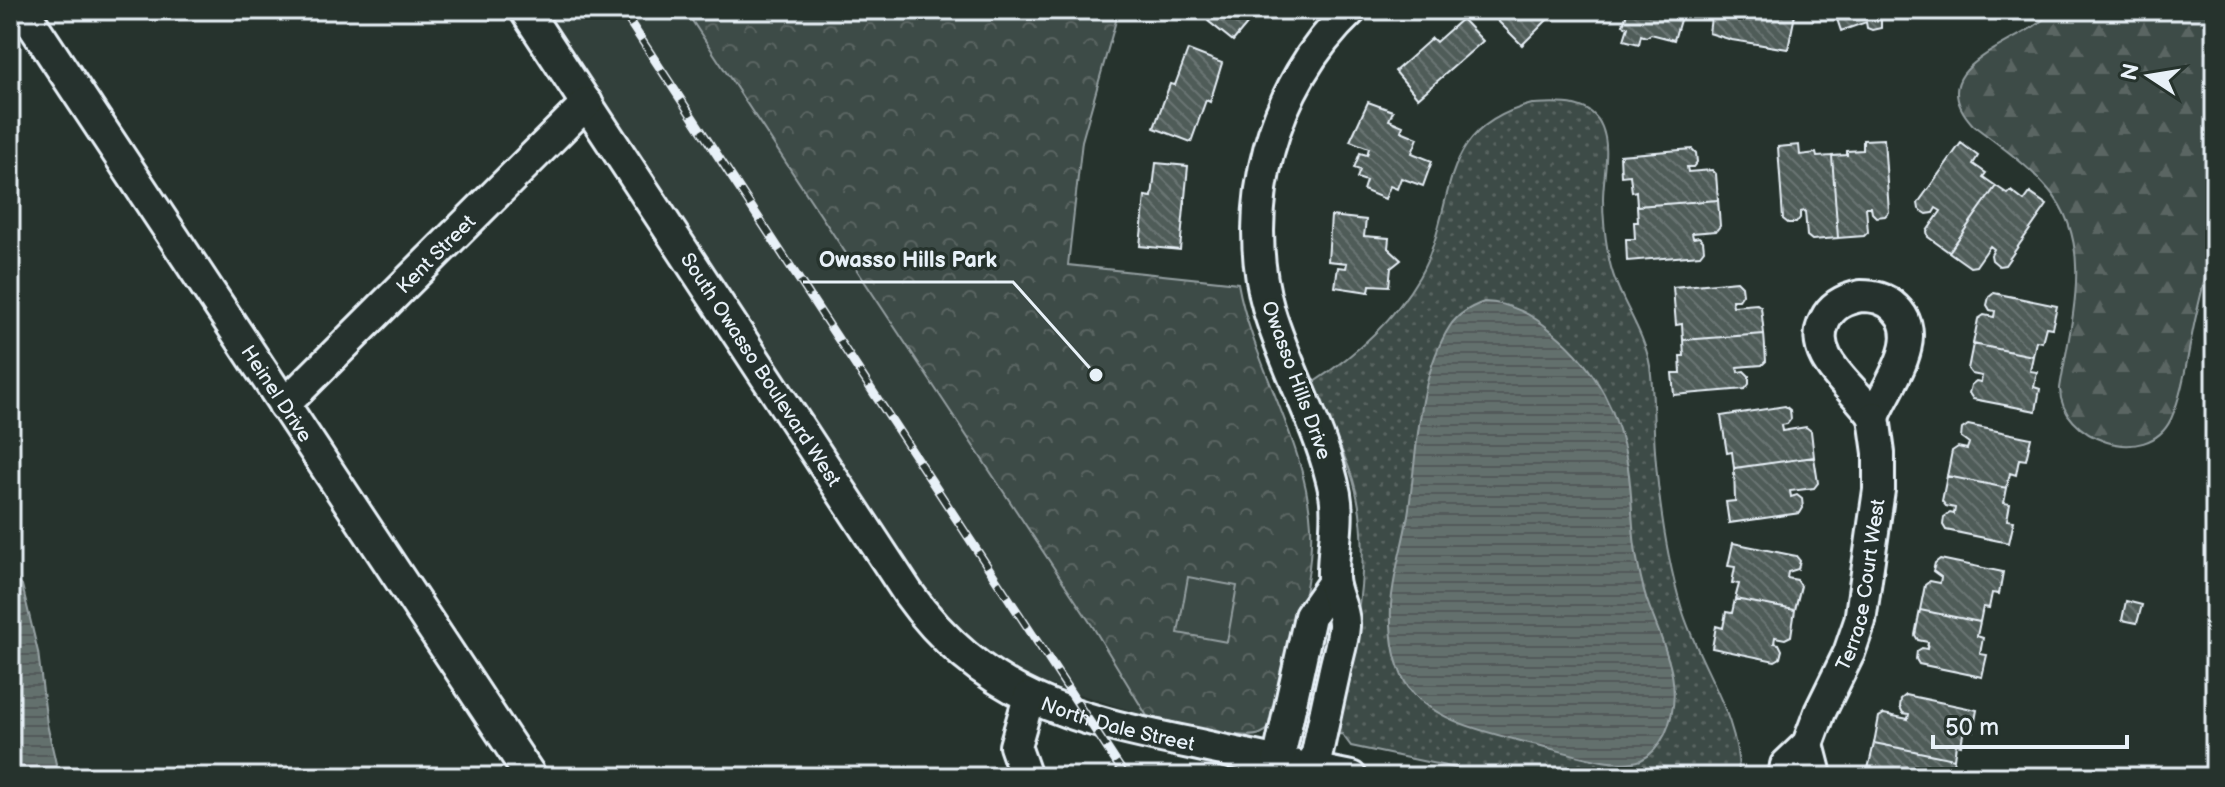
<svg xmlns="http://www.w3.org/2000/svg" width="2225" height="787" font-family="'Balsamiq Sans',sans-serif">
<style>
.built{fill:#333f3a}
.grass{fill:url(#grass-dots);stroke:#939ea0;stroke-width:2}
.forest{fill:url(#forest-firs);stroke:#939ea0;stroke-width:2}
.park{fill:url(#park-crowns);stroke:#939ea0;stroke-width:2}
.pitch{fill:#3e4b47;stroke:#939ea0;stroke-width:2}
.water{fill:url(#water-rules);stroke:#98a3a5;stroke-width:2}
.building{fill:url(#building-back-hatch);stroke:#e8f1f8;stroke-width:2}
.lines{fill:none;stroke-linecap:round;stroke-linejoin:round}
.minor-casing{stroke:#e8f1f8;stroke-width:36}
.minor{stroke:#26332d;stroke-width:30}
.rail-casing{stroke:#e8f1f8;stroke-width:9}
.rail{stroke:#26332d;stroke-width:6;stroke-dasharray:18;stroke-linecap:butt}
.labels{text-anchor:middle;stroke-width:7;stroke-linejoin:round;paint-order:stroke}
.street-label{font-size:20px;fill:#e8f1f8;stroke:#26332d}
.leader{fill:none;stroke:#e8f1f8;stroke-width:3}
.callout-dot{fill:#e8f1f8;stroke:#26332d;stroke-width:3}
.callout-label{font-size:22px;text-anchor:middle;font-weight:bold;fill:#e8f1f8;stroke:#26332d;stroke-width:7;stroke-linejoin:round;paint-order:stroke}
</style>
<defs>
<pattern id="grass-dots" width="8" height="8" patternUnits="userSpaceOnUse" patternTransform="scale(2)"><rect width="8" height="8" fill="#3e4b47"/><path d="M2 2h.1M6 6h.1" fill="none" stroke="#5a6562" stroke-width="1.8" stroke-linecap="round"/></pattern>
<pattern id="forest-firs" width="22" height="20" patternUnits="userSpaceOnUse" patternTransform="scale(2)"><rect width="22" height="20" fill="#3e4b47"/><path d="M5 1l3.5 6h-7zM16 11l3.5 6h-7z" fill="#5a6562"/></pattern>
<pattern id="park-crowns" width="20" height="18" patternUnits="userSpaceOnUse" patternTransform="scale(2)"><rect width="20" height="18" fill="#3e4b47"/><path d="M2 6a3 3 0 1 1 6 0M12 15a3 3 0 1 1 6 0" fill="none" stroke="#5a6562"/></pattern>
<pattern id="water-rules" width="6" height="5" patternUnits="userSpaceOnUse" patternTransform="scale(2)"><rect width="6" height="5" fill="#636f6d"/><path d="M0 2.5h6" fill="none" stroke="#535a5a"/></pattern>
<pattern id="building-back-hatch" width="6" height="6" patternUnits="userSpaceOnUse" patternTransform="scale(2)"><rect width="6" height="6" fill="#505c59"/><path d="M-1 5l2 2M0 0l6 6M5-1l2 2" fill="none" stroke="#697472"/></pattern>
</defs>
<rect width="100%" height="100%" fill="#26332d"/>
<filter id="ink" filterUnits="userSpaceOnUse"><feTurbulence type="fractalNoise" baseFrequency=".0125" numOctaves="2"/><feDisplacementMap in="SourceGraphic" scale="16" xChannelSelector="R" yChannelSelector="G"/><feConvolveMatrix kernelMatrix="1 2 1 2 8 2 1 2 1" color-interpolation-filters="sRGB"/></filter>
<g filter="url(#ink)">
<path class="built" d="M 544,10 L 685,10 L 1093,627 L 1147,716 L 1023,676 L 978,648 L 944,615 Z"/>
<path class="grass" d="M 1532,104 C 1557,103 1591,99 1602,127 C 1611,149 1603,176 1603,199 C 1603,217 1605,236 1608,253 C 1614,295 1643,325 1650,366 C 1654,394 1653,423 1655,451 C 1659,504 1666,555 1681,606 C 1698,665 1740,714 1739,777 L 1498,777 L 1351,746 L 1342,734 L 1333,735 C 1349,652 1378,565 1353,480 C 1343,447 1324,416 1311,384 C 1354,356 1393,322 1419,277 C 1459,207 1431,130 1532,104 Z"/>
<path class="forest" d="M 2053,10 L 2215,10 C 2215,61 2215,112 2215,162 C 2215,186 2218,212 2214,235 C 2209,267 2199,299 2193,330 C 2187,359 2183,392 2171,419 C 2147,470 2059,439 2060,388 C 2070,324 2096,245 2049,190 C 2028,165 1999,145 1973,125 C 1916,63 2026,45 2053,10 Z"/>
<path class="park" d="M 685,10 L 1119,10 L 1082,141 L 1068,265 L 1238,283 C 1253,366 1306,440 1311,526 C 1313,574 1298,623 1288,670 C 1283,690 1283,725 1260,734 C 1241,742 1170,721 1147,716 L 1093,627 Z"/>
<path class="pitch" d="M 1188,577 L 1237,586 L 1227,642 L 1178,633 Z"/>
<path class="water" d="M 1484,302 C 1512,303 1533,315 1554,333 C 1596,367 1620,415 1628,468 C 1633,498 1631,529 1637,559 C 1640,574 1643,591 1649,606 C 1665,649 1686,688 1665,734 C 1660,744 1652,755 1641,760 C 1615,770 1560,750 1533,744 C 1491,733 1429,722 1405,682 C 1393,660 1390,630 1391,605 C 1393,575 1403,545 1408,515 C 1417,457 1417,377 1450,326 C 1458,314 1470,307 1484,302 Z
M 10,574 L 22,585 L 38,652 L 47,724 L 59,777 L 10,777 Z"/>
<path class="building" d="M 1212,10 L 1259,10 L 1233,41 L 1208,21 L 1215,12 Z
M 1502,10 L 1557,10 L 1522,45 L 1494,17 Z
M 1628,10 L 1683,10 L 1674,40 L 1651,34 L 1646,37 L 1641,35 L 1639,44 L 1624,40 L 1628,27 L 1623,25 Z
M 1712,10 L 1796,10 L 1788,49 L 1732,40 L 1709,33 Z
M 1834,10 L 1900,10 L 1901,13 L 1881,17 L 1881,28 L 1872,30 L 1867,28 L 1866,22 L 1841,31 Z
M 1462,19 L 1483,41 L 1418,98 L 1395,71 L 1432,38 L 1436,42 Z
M 1188,50 L 1222,63 L 1210,102 L 1206,100 L 1191,142 L 1154,128 L 1170,84 L 1175,85 Z
M 1368,102 L 1393,111 L 1389,120 L 1403,126 L 1401,131 L 1418,138 L 1412,153 L 1432,161 L 1423,186 L 1401,178 L 1397,189 L 1390,186 L 1385,199 L 1363,190 L 1366,181 L 1357,178 L 1360,170 L 1354,168 L 1360,153 L 1367,155 L 1369,148 L 1350,141 Z
M 1884,139 L 1889,212 L 1885,216 L 1876,217 L 1872,213 L 1871,207 L 1866,207 L 1868,232 L 1864,236 L 1838,238 L 1832,156 L 1847,155 L 1847,151 L 1863,150 L 1863,140 Z
M 1961,143 L 1978,156 L 1973,164 L 1986,173 L 1983,177 L 1996,186 L 1949,252 L 1928,237 L 1927,231 L 1941,211 L 1936,208 L 1933,213 L 1927,214 L 1919,209 L 1918,203 Z
M 1799,145 L 1800,155 L 1816,153 L 1817,157 L 1832,156 L 1838,238 L 1812,240 L 1807,236 L 1805,211 L 1800,212 L 1800,218 L 1796,223 L 1788,223 L 1783,219 L 1778,147 Z
M 1692,149 L 1696,153 L 1697,162 L 1693,167 L 1687,167 L 1688,172 L 1712,170 L 1716,174 L 1718,200 L 1637,206 L 1636,191 L 1632,192 L 1630,175 L 1621,176 L 1620,155 Z
M 1156,163 L 1188,166 L 1180,250 L 1140,246 L 1145,196 L 1152,197 Z
M 1996,186 L 2008,194 L 2011,191 L 2024,201 L 2030,193 L 2047,205 L 2005,265 L 1999,266 L 1992,260 L 1991,255 L 1994,249 L 1990,246 L 1976,266 L 1970,267 L 1949,252 Z
M 1718,200 L 1720,226 L 1716,231 L 1692,233 L 1693,238 L 1699,237 L 1703,241 L 1704,250 L 1700,255 L 1627,261 L 1626,239 L 1635,239 L 1634,222 L 1638,222 L 1637,206 Z
M 1331,216 L 1366,220 L 1364,236 L 1389,238 L 1388,248 L 1401,260 L 1391,268 L 1389,286 L 1370,285 L 1369,292 L 1335,287 L 1338,267 L 1346,268 L 1347,263 L 1328,261 Z
M 1737,281 L 1742,286 L 1743,294 L 1739,300 L 1732,300 L 1733,306 L 1757,304 L 1761,307 L 1764,334 L 1683,340 L 1682,324 L 1676,325 L 1673,287 Z
M 1994,293 L 2057,306 L 2052,328 L 2046,327 L 2042,342 L 2036,341 L 2033,356 L 1973,344 L 1978,319 L 1984,315 L 1994,317 L 1995,311 L 1990,310 L 1987,305 L 1989,297 Z
M 1764,334 L 1766,361 L 1762,365 L 1737,367 L 1738,372 L 1744,371 L 1749,376 L 1749,384 L 1745,389 L 1674,395 L 1672,373 L 1681,373 L 1680,356 L 1684,356 L 1683,340 Z
M 1973,344 L 2033,356 L 2030,371 L 2037,372 L 2034,387 L 2040,389 L 2036,411 L 1973,399 L 1969,393 L 1971,385 L 1976,381 L 1981,382 L 1982,376 L 1972,374 L 1968,369 Z
M 1785,406 L 1790,410 L 1791,419 L 1787,424 L 1781,425 L 1782,431 L 1806,427 L 1811,431 L 1814,457 L 1734,468 L 1732,452 L 1727,453 L 1721,416 Z
M 1968,425 L 2031,438 L 2026,460 L 2019,459 L 2016,475 L 2010,473 L 2007,488 L 1947,476 L 1952,451 L 1958,447 L 1967,449 L 1969,443 L 1961,437 L 1962,429 Z
M 1814,457 L 1818,483 L 1814,488 L 1790,491 L 1791,497 L 1797,495 L 1802,499 L 1803,508 L 1800,513 L 1729,523 L 1726,502 L 1735,501 L 1734,468 Z
M 1947,476 L 2007,488 L 2004,503 L 2010,504 L 2007,520 L 2014,521 L 2009,543 L 1946,530 L 1943,525 L 1944,517 L 1950,513 L 1954,514 L 1955,508 L 1946,506 L 1942,501 Z
M 1733,543 L 1796,556 L 1800,561 L 1798,569 L 1788,572 L 1787,578 L 1797,580 L 1801,586 L 1795,610 L 1735,599 L 1739,584 L 1732,583 L 1735,567 L 1728,566 Z
M 1940,559 L 2003,572 L 1999,594 L 1992,593 L 1989,608 L 1983,607 L 1980,622 L 1920,610 L 1925,585 L 1930,581 L 1940,583 L 1941,577 L 1933,571 L 1935,563 Z
M 1735,599 L 1795,610 L 1791,636 L 1785,639 L 1775,637 L 1774,643 L 1779,644 L 1782,650 L 1780,658 L 1775,661 L 1712,648 L 1716,626 L 1723,628 L 1726,612 L 1732,613 Z
M 2126,601 L 2142,605 L 2137,623 L 2122,620 Z
M 1920,610 L 1980,622 L 1977,636 L 1983,638 L 1980,654 L 1987,655 L 1982,677 L 1919,664 L 1916,659 L 1917,651 L 1922,648 L 1927,649 L 1928,642 L 1918,640 L 1915,635 Z
M 1906,695 L 1977,710 L 1973,731 L 1964,729 L 1961,745 L 1956,744 L 1954,759 L 1874,743 L 1879,717 L 1884,714 L 1908,719 L 1909,714 L 1903,713 L 1900,707 L 1901,699 Z
M 1874,743 L 1954,759 L 1951,774 L 1954,777 L 1888,777 L 1872,773 L 1868,769 Z"/>
<g class="lines">
<g class="minor-casing">
<g id="minor">
<path id="s1" d="M 23,10 L 531,777"/>
<path id="s2" d="M 525,10 L 908,593 C 981,696 1072,719 1190,743 C 1244,755 1298,766 1351,777"/>
<path d="M 1861,296 C 1874,296 1885,298 1895,308 C 1927,338 1886,386 1874,417 C 1856,388 1805,357 1825,320 C 1832,305 1845,299 1861,296 Z"/>
<path id="s3" d="M 284,405 L 587,103"/>
<path d="M 1808,744 L 1815,771 L 1814,777"/>
<path d="M 1278,762 L 1310,616 L 1333,583"/>
<path d="M 1314,769 C 1320,737 1327,706 1334,674 C 1337,658 1343,642 1344,626 C 1345,611 1334,595 1333,579 C 1332,552 1340,521 1335,494 C 1323,431 1288,374 1269,311 C 1239,207 1272,84 1351,10"/>
<path d="M 1026,777 L 1015,746 L 1029,697"/>
<path id="s4" d="M 1784,777 L 1786,765 L 1808,744 L 1820,712 L 1849,653 L 1860,621 L 1879,490 L 1879,453 L 1874,417"/>
</g>
</g>
<use href="#minor" class="minor"/>
<g class="rail-casing">
<path id="rail" d="M 622,10 L 1126,777"/>
</g>
<use href="#rail" class="rail"/>
</g>
</g>
<g class="labels">
<g class="street-label">
<text dy="7" stroke="none"><textPath href="#s3" startOffset="214">Kent Street</textPath></text>
<text dy="7" stroke="none"><textPath href="#s2" startOffset="430">South Owasso Boulevard West</textPath></text>
<text transform="translate(1297 380) rotate(70)" y="7">Owasso Hills Drive</text>
<text dy="7" stroke="none"><textPath href="#s1" startOffset="460">Heinel Drive</textPath></text>
<text dy="7" stroke="none"><textPath href="#s4" startOffset="212">Terrace Court West</textPath></text>
<text dy="7" stroke="none"><textPath href="#s2" startOffset="952">North Dale Street</textPath></text>
</g>
</g>
<path class="leader" d="M1096 375L1013 282H803"/>
<circle class="callout-dot" cx="1096" cy="375" r="8"/>
<g class="callout-label">
<text x="908" y="267">Owasso Hills Park</text>
</g>
<rect width="2225" height="787" fill="none" stroke="#26332d" stroke-width="40"/>
<rect x="20" y="20" width="2185" height="747" fill="none" stroke="#e8f1f8" stroke-width="3" filter="url(#ink)"/>
<g transform="translate(2149 76) rotate(282)" stroke="#26332d" stroke-width="6" paint-order="stroke">
<path d="M0-6L14 30L0 20L-14 30Z" fill="#e8f1f8"/>
<text y="-12" font-size="22" font-weight="bold" text-anchor="middle" fill="#e8f1f8">N</text>
</g>
<path d="M1933 735v12h194v-12" fill="none" stroke="#e8f1f8" stroke-width="4"/>
<text x="1945" y="735" font-size="24" fill="#e8f1f8" stroke="#26332d" stroke-width="6" paint-order="stroke">50 m</text>
</svg>
